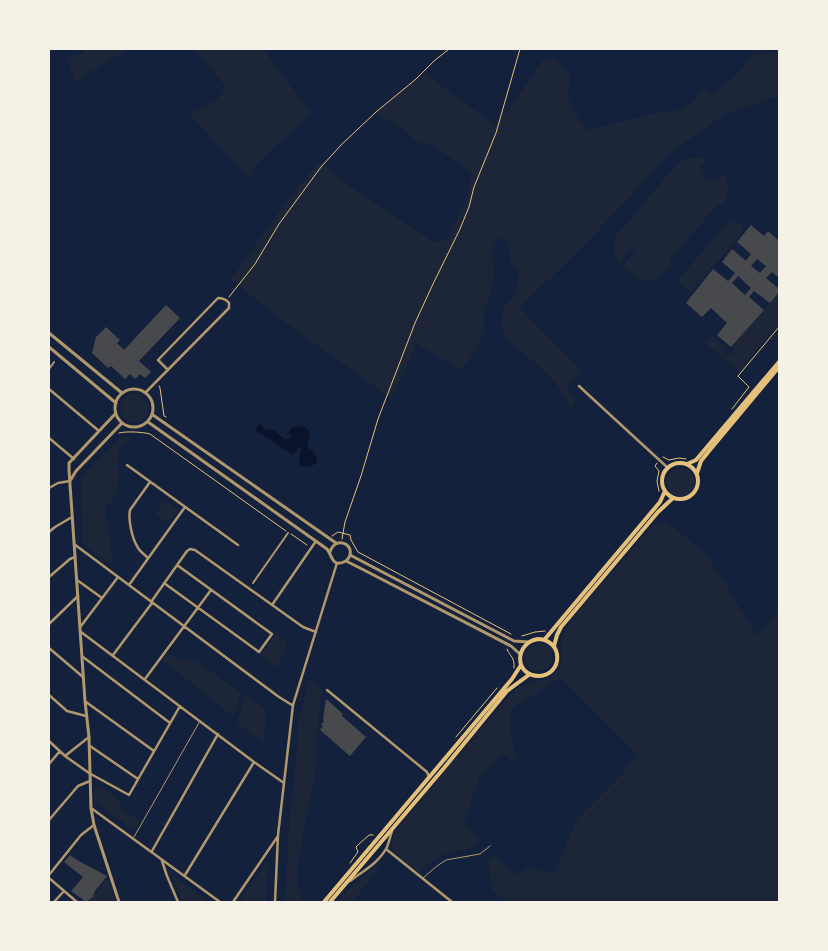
<svg xmlns="http://www.w3.org/2000/svg" width="828" height="951" font-family="'Roboto Serif',serif">
<style>
.green{fill:#1d2539}
.water{fill:#0b132b}
.building{fill:#48494c;fill-rule:evenodd}
.lines{fill:none;stroke-linecap:round;stroke-linejoin:round}
.path{stroke:#e5c07b;stroke-width:1}
.service{stroke:#b1986c;stroke-width:1}
.pedestrian{stroke:#b1986c;stroke-width:2}
.minor{stroke:#b1986c;stroke-width:2.5}
.tertiary{stroke:#b1986c;stroke-width:3}
.secondary{stroke:#e5c07b;stroke-width:4}
</style>
<rect width="100%" height="100%" fill="#14213d"/>
<path class="green" d="M 83,49 L 128,49 L 75,82 L 67,58 L 84,53 Z
M 195,49 L 263,49 L 311,113 L 257,164 L 249,178 L 189,114 L 217,100 L 225,86 Z
M 779,51 L 779,96 L 727,113 L 671,152 L 580,250 L 519,307 L 581,370 L 566,389 L 575,401 L 571,409 L 554,381 L 544,370 L 517,349 L 505,337 L 500,321 L 505,306 L 515,294 L 519,273 L 509,260 L 509,247 L 504,237 L 497,239 L 492,250 L 494,273 L 491,294 L 484,310 L 484,330 L 478,348 L 461,370 L 416,343 L 403,375 L 391,398 L 286,323 L 231,279 L 283,206 L 319,162 L 355,190 L 434,242 L 447,240 L 467,198 L 472,172 L 435,147 L 416,141 L 404,130 L 382,116 L 376,111 L 424,73 L 495,125 L 508,111 L 543,60 L 555,60 L 571,76 L 568,97 L 572,108 L 586,130 L 656,113 L 677,111 L 693,102 L 703,87 L 714,94 L 739,72 L 750,56 L 775,52 Z
M 695,157 L 706,158 L 706,163 L 699,166 L 704,174 L 703,178 L 706,180 L 709,178 L 719,183 L 720,175 L 725,174 C 730,185 728,196 722,206 L 718,204 L 669,261 L 672,265 C 664,274 652,284 640,279 C 634,277 628,271 623,267 L 636,250 L 633,248 L 620,264 C 612,256 612,246 616,236 L 676,165 L 685,159 Z
M 733,219 L 743,227 L 742,233 L 693,290 L 690,291 L 680,283 L 679,279 L 729,220 Z
M 779,292 L 779,324 L 739,371 L 708,345 L 707,342 L 712,335 L 723,345 L 724,352 L 725,354 L 734,353 L 734,344 Z
M120 408a14 14 0 1 1 28 0a14 14 0 1 1-28 0Z
M 127,436 L 130,439 L 120,447 L 117,461 L 119,473 L 117,491 L 113,499 L 105,509 L 114,566 L 83,544 L 81,477 L 120,438 Z
M667 482a14 14 0 1 1 28 0a14 14 0 1 1-28 0Z
M 165,500 L 179,510 L 168,523 L 155,514 Z
M 665,520 L 708,556 L 757,636 L 779,609 L 779,902 L 509,902 L 493,892 L 488,861 L 494,855 L 515,875 L 528,867 L 554,874 L 577,819 L 622,774 L 637,754 L 560,678 L 510,710 L 510,736 L 518,759 L 513,763 L 504,754 L 479,778 L 464,823 L 481,841 L 470,848 L 443,854 L 417,873 L 392,849 L 393,834 L 452,762 L 517,688 L 550,677 L 559,669 L 562,655 L 561,640 L 572,618 L 652,527 Z
M 276,634 L 287,641 L 278,668 L 260,656 Z
M525 657a14 14 0 1 1 28 0a14 14 0 1 1-28 0Z
M 168,653 L 180,662 L 195,660 L 241,693 L 234,717 L 162,660 Z
M 310,680 L 322,690 L 316,741 L 315,779 L 303,830 L 297,875 L 301,902 L 285,902 L 288,840 L 294,781 L 299,721 Z
M 245,694 L 266,710 L 264,743 L 237,723 Z
M 98,786 L 105,790 L 118,800 L 123,811 L 140,821 L 134,831 L 96,802 L 94,798 L 94,790 Z
M 388,856 L 352,902 L 337,902 L 350,888 Z
M 268,860 L 266,902 L 239,902 Z
M 172,875 L 209,902 L 182,902 Z
M 108,878 L 116,902 L 88,902 Z"/>
<path class="water" d="M 260,424 L 265,429 L 274,430 L 284,439 L 291,439 L 292,435 L 288,434 L 290,429 C 298,424 305,425 310,432 L 307,447 C 314,452 317,454 317,463 C 310,467 308,469 300,466 L 299,461 L 301,449 L 299,447 L 293,455 L 255,430 Z"/>
<path class="building" d="M 751,225 L 764,236 L 768,231 L 779,241 L 779,278 L 772,272 L 766,278 L 779,289 L 779,292 L 770,303 L 754,291 L 749,297 L 764,310 L 731,347 L 717,335 L 727,323 L 711,308 L 702,317 L 686,303 L 713,269 L 728,281 L 735,273 L 722,262 L 732,249 L 746,261 L 751,254 L 737,242 ZM 757,259 L 766,266 L 760,273 L 751,266 ZM 738,276 L 751,288 L 745,295 L 732,283 Z
M 166,305 L 180,318 L 139,361 L 151,372 L 145,378 L 140,374 L 135,379 L 130,374 L 125,379 L 111,366 L 108,368 L 92,353 L 96,337 L 106,327 L 120,340 L 117,343 L 124,350 Z
M 326,699 L 343,714 L 342,716 L 366,737 L 350,756 L 320,730 L 323,726 L 321,725 L 324,721 L 323,720 Z
M 70,855 L 75,859 L 107,876 L 95,891 L 93,897 L 86,902 L 71,891 L 83,877 L 64,862 Z"/>
<g class="lines">
<path class="path" d="M 229,297 L 255,264 L 279,224 L 321,167 L 341,145 L 376,112 L 416,79 L 434,61 L 449,49
M 159,386 L 160,388 L 164,416 L 166,417
M 732,409 L 749,387 L 738,376 L 779,327
M 119,433 C 125,431 144,432 150,434 L 286,531
M 663,457 L 669,460 L 679,458 L 686,459
M 657,463 L 655,466 L 659,471 L 657,481 L 659,491
M 291,534 L 307,545
M 332,536 L 338,532 L 350,535 L 351,540 L 358,552 L 511,634
M 342,539 L 345,522 L 361,476 L 378,419 L 415,323 L 433,284 L 460,229 L 469,207 L 474,187 L 496,133 L 520,49
M 522,636 L 535,632 L 545,631
M 507,649 C 510,657 515,657 514,668
M 456,737 L 497,688
M 350,863 L 358,852 L 356,847 L 358,845 L 369,835 L 373,835"/>
<path class="service" d="M 134,837 L 200,721
M 423,878 L 437,866 L 446,860 L 480,854 L 490,846"/>
<path class="pedestrian" d="M 49,369 L 54,362
M 253,583 L 288,533"/>
<path class="minor" d="M 579,386 L 606,411 L 668,468
M 49,389 L 99,431
M 146,392 L 229,308 L 229,303 C 226,299 223,298 218,298 L 158,360 L 168,370
M 49,438 L 74,459
M 127,465 L 238,545
M 49,488 L 58,483 L 70,481
M 49,532 L 55,527 L 72,517
M 74,544 L 279,697 L 292,705
M 148,558 C 144,554 139,551 137,546 C 132,538 128,519 130,510 L 150,482
M 49,577 L 70,559 L 75,557
M 77,580 L 102,598
M 164,583 L 259,652 L 272,634 L 177,565
M 129,585 L 185,507
M 151,602 L 187,551 L 190,549 L 195,550 L 303,627 L 316,632
M 272,605 L 316,541
M 49,624 L 78,596
M 81,626 L 118,577
M 81,632 L 254,762 L 284,783
M 49,648 L 83,677
M 113,655 L 152,603
M 83,657 L 170,723
M 145,679 L 211,590
M 327,690 L 427,772 L 429,777
M 49,695 L 67,711 L 86,716
M 86,702 L 154,751
M 49,741 L 65,756 L 89,773 L 129,795 L 180,706
M 90,746 L 138,779
M 65,756 L 89,737
M 49,764 L 60,751
M 91,808 L 220,902
M 49,820 L 78,786 L 90,781
M 386,849 L 452,902
M 152,851 L 218,734
M 162,861 L 167,876 L 178,902
M 49,875 L 81,835 L 94,825
M 185,875 L 254,762
M 49,878 L 77,902
M 350,881 C 363,871 379,863 387,847 C 389,842 390,837 392,831
M 54,902 L 64,891
M 233,902 L 278,836
M 275,902 L 278,835 L 293,705 L 337,563"/>
<path class="tertiary" d="M 49,333 L 122,393
M 49,347 L 116,403
M115 408a19 19 0 1 1 38 0a19 19 0 1 1-38 0Z
M 116,413 L 69,463 L 69,470 L 85,701 L 89,737 L 91,808 L 94,825 L 119,902
M 153,415 L 336,543
M 148,422 L 327,549 C 333,557 332,568 346,561 L 360,568 L 511,646 L 521,655
M 70,481 L 76,471 L 122,423
M 330,552 C 336,533 360,547 346,561
M 350,555 L 514,641 L 529,642"/>
<path class="secondary" d="M662 481a18 18 0 1 1 36 0a18 18 0 1 1-36 0Z
M 687,464 L 696,460 L 779,362
M 697,473 L 701,461 L 709,451 L 779,367
M 538,639 C 564,640 563,675 539,676 C 514,676 514,643 538,639 Z
M 545,639 L 660,502 L 665,491
M 554,646 L 557,635 L 561,627 L 658,512 L 673,498
M 324,902 L 512,679 L 521,665
M 330,902 L 444,768 L 507,691 L 530,674"/>
</g>
<rect width="828" height="951" fill="none" stroke="#f6f1e7" stroke-width="100"/>
</svg>
